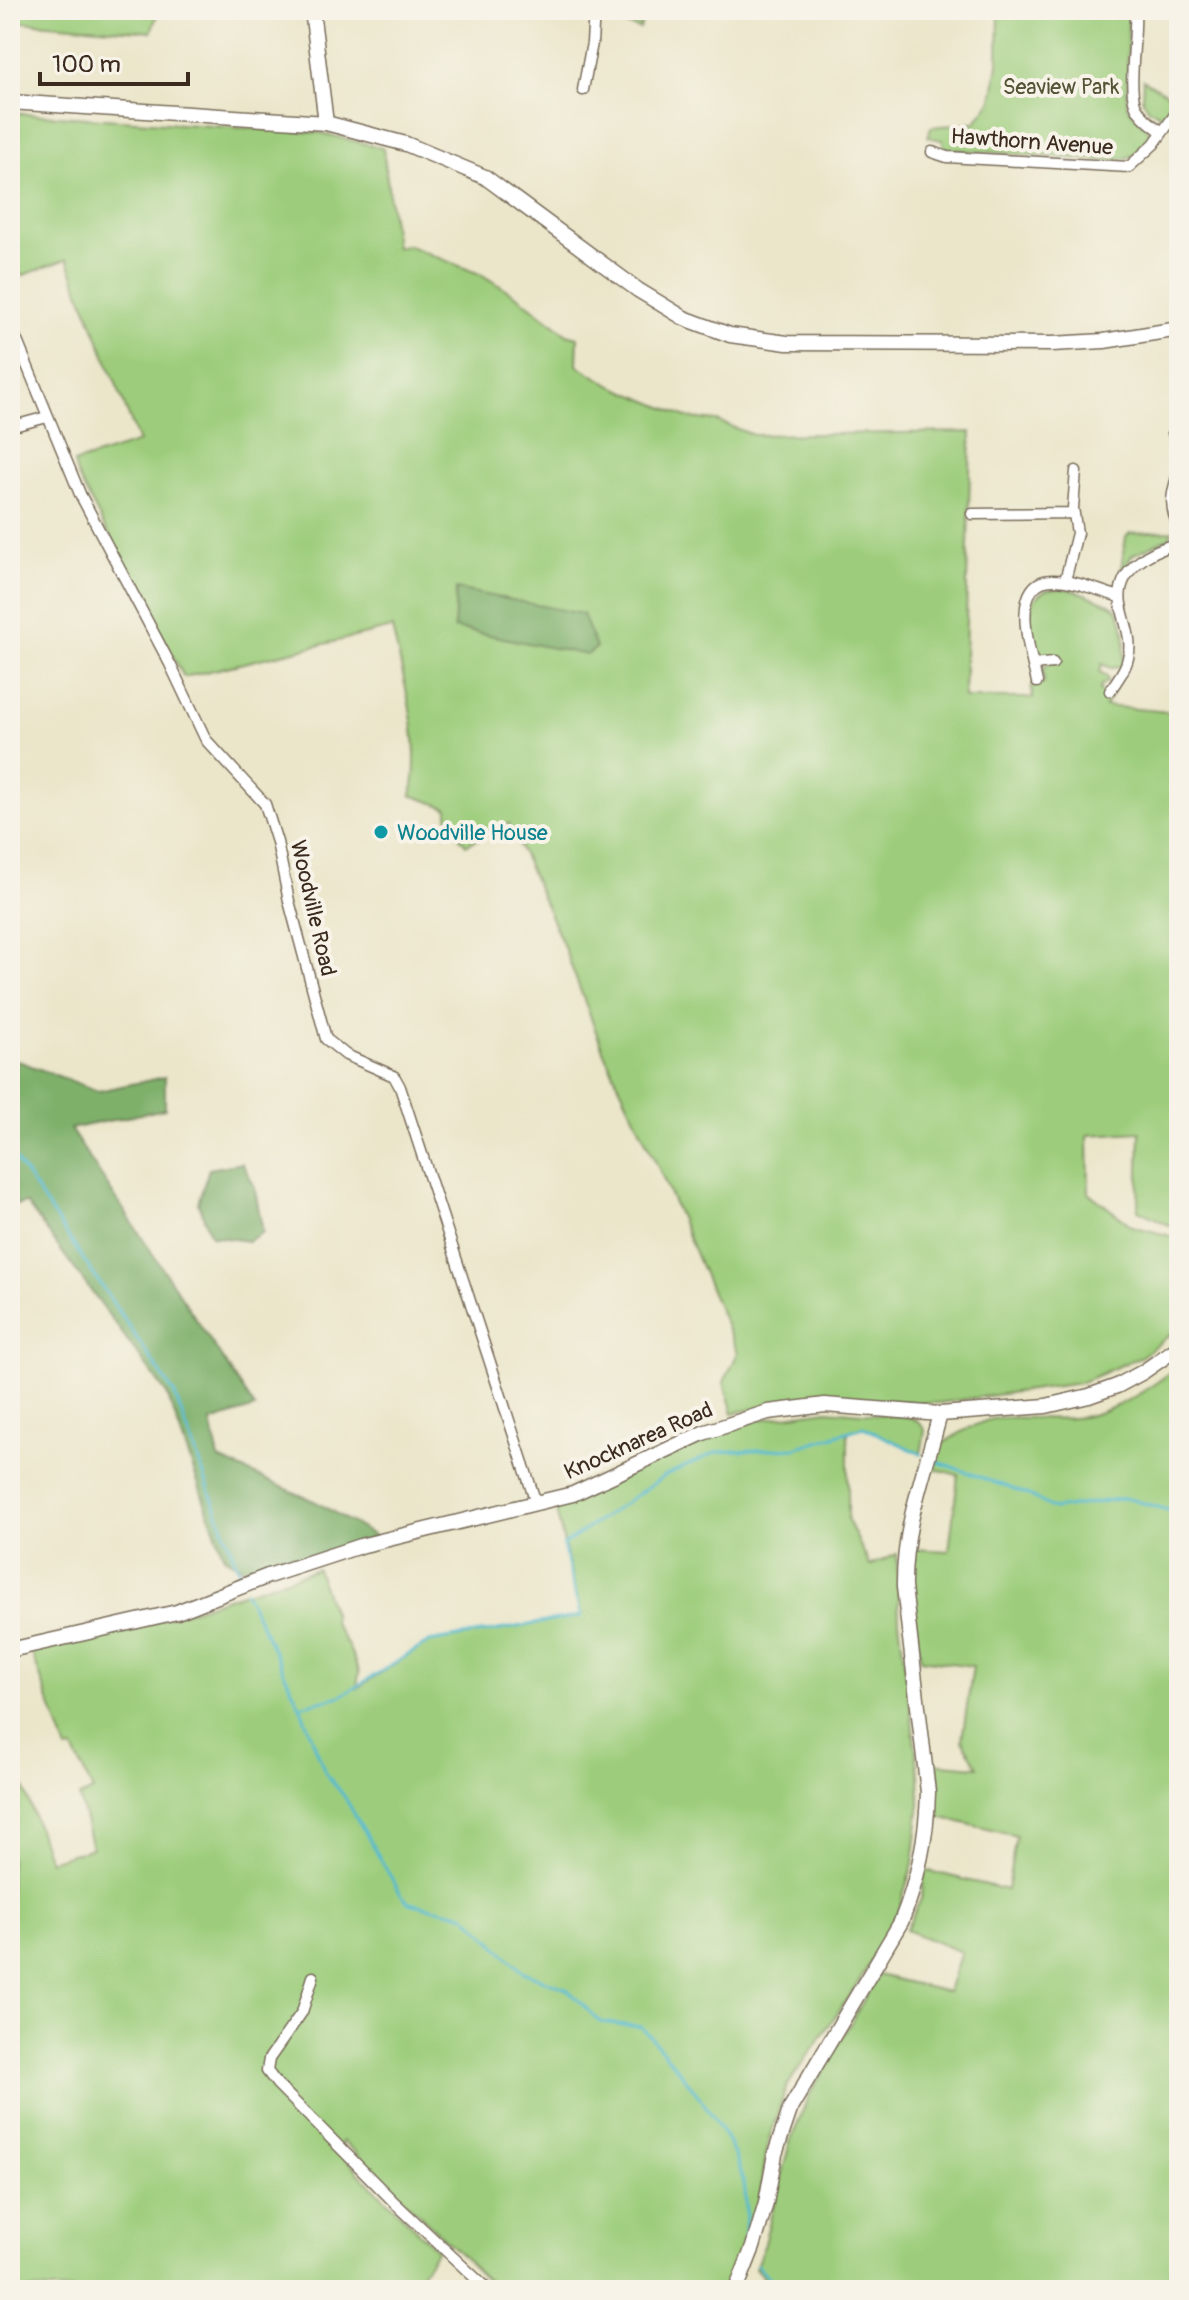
<svg xmlns="http://www.w3.org/2000/svg" width="1189" height="2300" font-family="Pangolin,sans-serif">
<style>
.green{fill:#9dcd7b;stroke:#6c7c4c;stroke-width:2}
.forest{fill:#7eb06b;stroke:#5c6d44;stroke-width:2}
.lines{fill:none;stroke-linecap:round;stroke-linejoin:round}
.stream{stroke:#52bad0;stroke-width:3}
.street-casing{stroke:#796c5a;stroke-width:13}
.secondary-casing{stroke:#796c5a;stroke-width:17}
.street{stroke:#fff;stroke-width:10}
.secondary{stroke:#fff;stroke-width:14}
.culture-dot{fill:#0f9aa8;stroke:#f7f3e8;stroke-width:3}
.labels{text-anchor:middle;stroke-width:8;stroke-linejoin:round;paint-order:stroke}
.park-label{font-size:22px;fill:#545335;stroke:#f7f3e8}
.street-label{font-size:22px;fill:#3b2a1e;stroke:#f7f3e8}
.culture-label{font-size:22px;fill:#0d838f;stroke:#f7f3e8;text-anchor:start}
</style>
<rect width="100%" height="100%" fill="#f7f3e8"/>
<filter id="ink" filterUnits="userSpaceOnUse"><feTurbulence type="fractalNoise" baseFrequency=".0125" numOctaves="2"/><feDisplacementMap in="SourceGraphic" scale="16" xChannelSelector="R" yChannelSelector="G"/><feConvolveMatrix kernelMatrix="1 2 1 2 8 2 1 2 1" color-interpolation-filters="sRGB"/></filter>
<filter id="wash" filterUnits="userSpaceOnUse"><feTurbulence type="fractalNoise" baseFrequency=".006" numOctaves="4" result="noise"/><feDisplacementMap in="SourceGraphic" scale="32" xChannelSelector="R" yChannelSelector="G"/><feGaussianBlur stdDeviation="1.8" result="paint"/><feColorMatrix in="noise" values="0 0 0 0 0 0 0 0 0 0 0 0 0 0 0 0 0 1.4 0 .05"/><feComposite in="paint" operator="in"/></filter>
<g filter="url(#wash)">
<rect width="100%" height="100%" fill="#ebe6ca"/>
<path class="green" d="M 10,10 L 159,10 L 151,32 L 10,21 Z
M 601,10 L 645,10 L 640,29 L 600,17 Z
M 999,10 L 1128,10 L 1127,106 L 1151,134 C 1143,158 1125,160 1103,160 L 957,150 L 945,149 L 942,140 L 928,137 L 931,127 L 975,123 L 992,100 L 998,64 Z
M 1143,80 L 1177,99 L 1168,112 L 1160,115 L 1149,109 L 1142,99 Z
M 10,113 L 321,133 L 383,148 L 396,248 L 407,245 L 482,275 L 517,296 L 567,334 L 578,337 L 577,365 L 612,386 L 689,418 L 717,421 L 753,435 L 971,432 L 964,698 L 1033,698 L 1031,687 L 1044,682 L 1043,669 L 1054,659 L 1036,655 C 1017,596 1040,573 1097,599 C 1104,602 1114,604 1118,611 C 1127,629 1126,648 1122,667 L 1111,668 L 1102,664 L 1100,672 L 1107,676 L 1108,682 L 1101,685 L 1100,691 L 1110,697 L 1105,706 L 1179,713 L 1179,1230 L 1138,1210 L 1140,1132 L 1088,1135 L 1089,1193 L 1132,1226 L 1179,1238 L 1179,1328 L 1142,1356 L 1080,1383 L 938,1403 L 811,1397 L 733,1413 L 724,1382 L 738,1353 L 660,1171 L 605,1055 L 562,942 L 509,823 L 466,845 L 448,823 L 448,808 L 411,795 C 424,745 403,678 392,628 L 184,677 L 78,477 L 74,463 L 139,442 L 67,259 L 10,280 Z
M 1172,531 L 1170,537 L 1132,555 L 1120,575 L 1126,537 L 1130,533 Z
M 1179,1366 L 1179,2290 L 775,2290 L 755,2268 L 762,2251 L 790,2142 L 810,2094 L 878,1975 L 948,1992 L 961,1952 L 906,1930 L 921,1899 L 925,1870 L 1007,1890 L 1016,1836 L 935,1816 L 931,1763 L 978,1767 L 962,1740 L 973,1666 L 921,1659 L 910,1587 L 912,1549 L 949,1551 L 958,1475 L 932,1468 L 937,1447 C 954,1437 978,1420 999,1418 C 1031,1415 1067,1424 1098,1413 C 1129,1403 1154,1385 1179,1366 Z
M 827,1410 L 909,1417 L 918,1421 L 925,1430 L 921,1454 L 863,1427 L 848,1432 L 848,1520 L 870,1566 L 897,1554 L 899,1621 L 919,1775 L 920,1803 L 913,1864 L 895,1920 L 860,1980 L 787,2086 L 768,2142 L 759,2203 L 728,2290 L 498,2290 L 343,2141 L 337,2151 L 437,2250 L 409,2290 L 10,2290 L 10,1746 L 49,1861 L 92,1848 L 79,1797 L 93,1791 L 73,1749 L 67,1750 L 31,1651 L 67,1645 L 135,1628 L 317,1569 L 333,1613 L 333,1621 L 349,1648 L 359,1672 L 357,1688 L 429,1642 L 581,1616 L 555,1506 L 589,1495 L 690,1444 L 758,1420 Z"/>
<path class="forest" d="M 456,589 L 583,614 L 596,648 L 587,655 L 454,628 Z
M 10,1058 L 98,1091 L 165,1077 L 165,1109 L 70,1129 L 255,1408 L 211,1422 L 219,1459 L 316,1502 L 376,1537 L 255,1575 L 224,1557 L 167,1394 L 26,1203 L 10,1206 Z
M 242,1163 L 254,1185 L 263,1232 L 248,1241 L 211,1236 L 198,1203 L 209,1169 Z"/>
<g class="lines">
<path class="stream" d="M 10,1151 L 174,1393 L 242,1580
M 933,1460 L 1029,1495 L 1054,1509 L 1125,1498 L 1179,1513
M 245,1591 L 300,1706 L 325,1772 L 344,1796 L 400,1893 L 409,1903 L 465,1915 L 523,1972 L 567,1989 L 600,2022 L 642,2027 C 677,2068 737,2134 745,2190 C 747,2208 745,2228 745,2246
M 300,1706 L 341,1696 L 429,1642 L 581,1616 L 563,1545 L 666,1475 L 717,1452 L 795,1448 L 863,1427 L 921,1454
M 757,2265 L 776,2285"/>
</g>
</g>
<g filter="url(#ink)">
<g class="lines">
<g class="street-casing">
<path id="street" d="M 1135,10 C 1137,35 1128,85 1135,104 C 1140,116 1151,124 1161,131
M 583,90 L 592,43 L 594,10
M 932,152 L 947,157 L 1129,167 L 1154,144 L 1179,109
M 10,324 L 80,494 L 170,664 L 206,740 L 265,804 L 277,842 L 289,901 L 326,1039 L 346,1055 L 394,1076 L 400,1087 L 536,1503
M 10,427 L 47,417
M 1173,432 L 1179,457
M 1179,472 C 1172,491 1168,507 1179,526
M 972,514 L 1073,513
M 1065,581 L 1077,533 L 1073,508 L 1076,471
M 1033,665 L 1053,663
M 1037,682 C 1031,656 1007,580 1053,580 C 1075,580 1099,591 1120,597
M 1110,691 C 1116,681 1126,670 1128,658 C 1133,639 1124,622 1121,604 C 1115,570 1151,549 1179,544
M 313,1977 L 302,2012 L 269,2059 L 267,2071 L 277,2084 L 395,2203 L 488,2290"/>
</g>
<g class="secondary-casing">
<path id="secondary" d="M 312,10 L 326,123
M 10,102 L 326,123 L 406,144 L 485,177 L 638,290 L 684,318 L 730,335 L 787,343 L 1052,344 L 1104,341 L 1179,329
M 10,1650 L 177,1612 L 268,1576 L 360,1546 L 573,1494 L 703,1433 L 768,1412 L 825,1405 L 940,1414 L 1046,1406 L 1089,1396 L 1117,1386 L 1143,1372 L 1179,1347
M 736,2290 L 753,2247 L 766,2203 L 775,2154 L 791,2107 L 901,1922 C 918,1880 927,1837 928,1792 L 904,1587 C 903,1526 925,1472 940,1414"/>
</g>
<use href="#street" class="street"/>
<use href="#secondary" class="secondary"/>
</g>
</g>
<circle class="culture-dot" cx="381" cy="832" r="8"/>
<g class="labels">
<g class="park-label">
<text x="1061" y="94">Seaview Park</text>
</g>
<g class="street-label">
<text transform="translate(1032 141) rotate(4)" y="8">Hawthorn Avenue</text>
<text transform="translate(314 908) rotate(77)" y="8">Woodville Road</text>
<text transform="translate(638 1440) rotate(-24)" y="8">Knocknarea Road</text>
</g>
<g class="culture-label">
<text x="397" y="840">Woodville House</text>
</g>
</g>
<rect width="1189" height="2300" fill="none" stroke="#f7f3e8" stroke-width="40"/>
<path d="M40 72v12h148v-12" fill="none" stroke="#3b2a1e" stroke-width="4"/>
<text x="52" y="72" font-size="24" fill="#3b2a1e" stroke="#f7f3e8" stroke-width="6" paint-order="stroke">100 m</text>
</svg>
